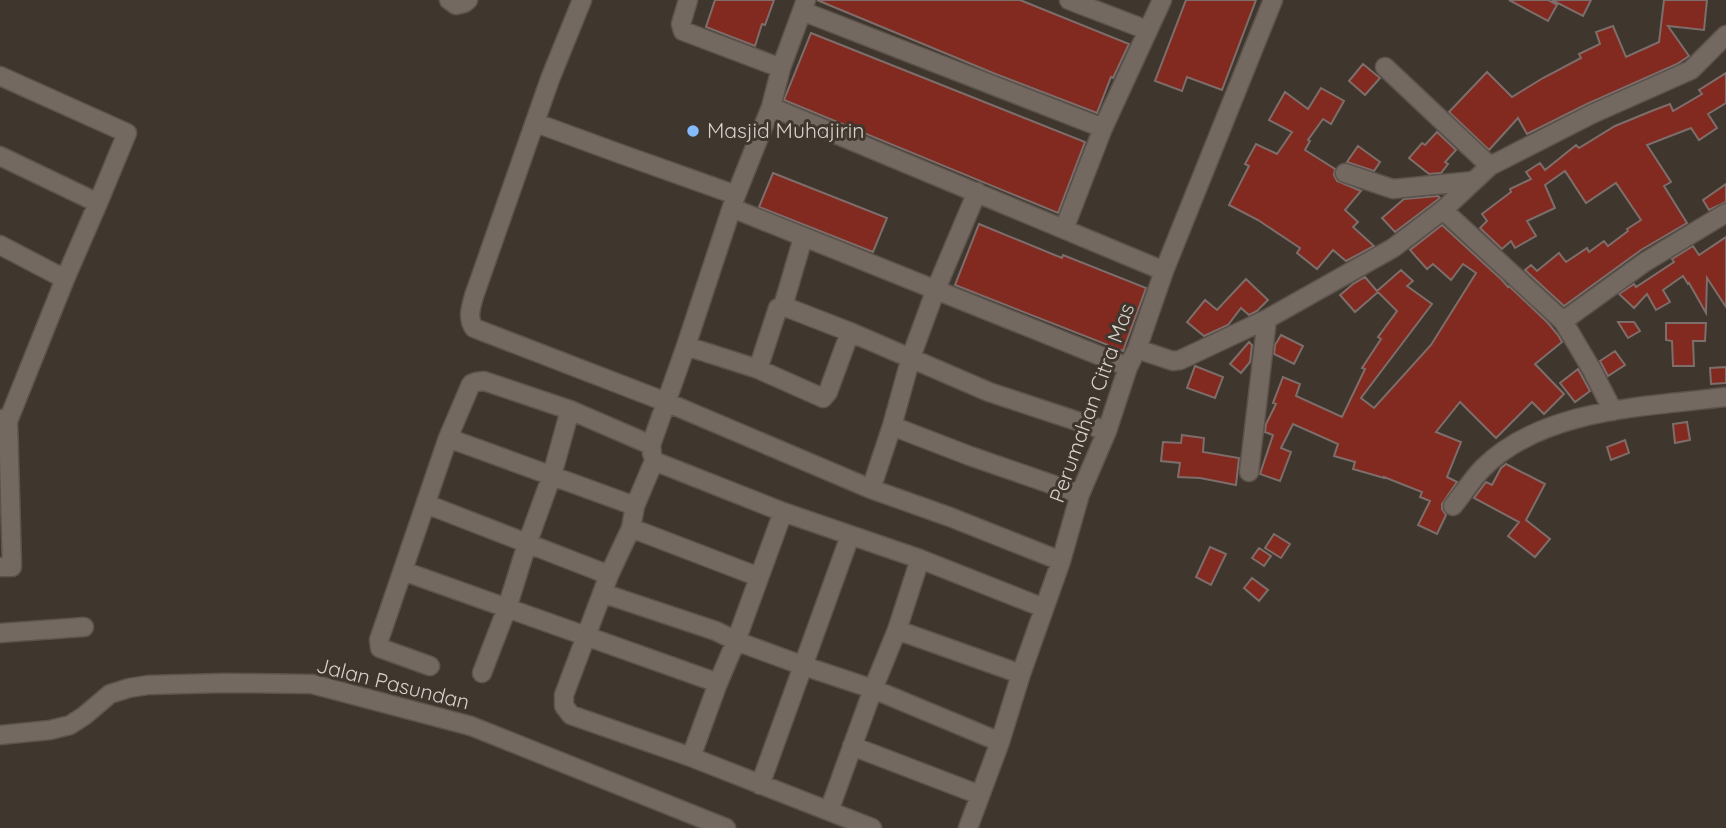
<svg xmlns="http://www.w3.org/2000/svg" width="1726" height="828" font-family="Quicksand,sans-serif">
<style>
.building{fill:#832a20;stroke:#7d6e6b;stroke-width:2}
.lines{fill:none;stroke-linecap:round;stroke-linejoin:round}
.street-casing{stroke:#5b534c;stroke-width:21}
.street{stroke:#746960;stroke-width:18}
.poi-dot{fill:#85bbfb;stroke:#3f362d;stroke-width:2.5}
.labels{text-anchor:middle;stroke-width:6;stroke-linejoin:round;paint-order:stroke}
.poi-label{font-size:21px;fill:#d7d0cb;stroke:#3f362d;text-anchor:start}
.street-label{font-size:21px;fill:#d7d0cb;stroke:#3f362d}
</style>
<rect width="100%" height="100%" fill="#3f362d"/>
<path class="building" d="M 715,0 L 774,0 L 765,25 L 762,24 L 755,46 L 706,27 Z
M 817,0 L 1020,0 L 1129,44 L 1113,78 L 1111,77 L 1097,113 L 993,73 Z
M 1186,0 L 1256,0 L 1222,90 L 1187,77 L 1182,91 L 1155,81 Z
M 1509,0 L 1548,0 L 1557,5 L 1548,21 Z
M 1552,0 L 1591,0 L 1583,16 Z
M 1664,0 L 1707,0 L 1704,30 L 1668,26 L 1689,56 L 1677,64 L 1587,104 L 1527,134 L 1518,118 L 1489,150 L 1449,112 L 1487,72 L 1512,97 L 1543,78 L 1581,58 L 1579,54 L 1600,44 L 1596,32 L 1613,26 L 1626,57 L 1659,42 Z
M 811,33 L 1085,142 L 1058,213 L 784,100 Z
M 1363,64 L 1380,78 L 1365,95 L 1349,81 Z
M 1726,73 L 1726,103 L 1708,114 L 1717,128 L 1699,140 L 1691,128 L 1647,145 L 1671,182 L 1664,186 L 1687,223 L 1641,250 L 1564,306 L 1525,270 L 1531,265 L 1537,271 L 1559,253 L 1566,262 L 1587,248 L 1589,252 L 1604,241 L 1608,246 L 1628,231 L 1627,229 L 1641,220 L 1616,183 L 1586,203 L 1565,171 L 1545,185 L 1555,208 L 1527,221 L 1536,236 L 1515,248 L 1511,241 L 1502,249 L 1480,228 L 1487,221 L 1482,214 L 1511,192 L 1510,189 L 1531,179 L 1526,172 L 1540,163 L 1545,170 L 1576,145 L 1579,148 L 1615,126 L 1654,110 L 1670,104 L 1673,111 L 1702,94 L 1699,90 Z
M 1321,88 L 1344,101 L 1331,124 L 1323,119 L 1308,140 L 1310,141 L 1305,150 L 1335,169 L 1334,175 L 1337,181 L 1361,191 L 1345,210 L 1358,222 L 1353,227 L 1374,246 L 1346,261 L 1333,250 L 1317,269 L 1297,253 L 1300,248 L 1258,220 L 1229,205 L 1249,166 L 1245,164 L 1256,144 L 1277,154 L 1292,132 L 1269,120 L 1285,92 L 1308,109 Z
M 1437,132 L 1456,150 L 1445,162 L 1448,164 L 1441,173 L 1429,174 L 1409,158 L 1422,143 L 1425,145 Z
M 1358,146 L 1380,162 L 1374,171 L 1347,162 Z
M 773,173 L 887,218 L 873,252 L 759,207 Z
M 1726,184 L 1726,202 L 1709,210 L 1703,200 Z
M 1438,196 L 1440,198 L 1436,201 L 1395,232 L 1382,218 L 1404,199 Z
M 979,224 L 1062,258 L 1063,255 L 1146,288 L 1123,351 L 955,285 Z
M 1442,225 L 1502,280 L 1508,287 L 1509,286 L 1548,323 L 1558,335 L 1562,342 L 1535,364 L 1564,394 L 1544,414 L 1532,402 L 1496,438 L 1460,402 L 1436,432 L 1461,442 L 1447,477 L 1457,482 L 1442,504 L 1442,509 L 1446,515 L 1437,534 L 1418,525 L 1430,501 L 1420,497 L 1422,492 L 1384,477 L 1384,478 L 1353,469 L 1355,462 L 1334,456 L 1338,444 L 1293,424 L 1281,448 L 1291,452 L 1280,481 L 1260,474 L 1273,435 L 1265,432 L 1266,424 L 1276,404 L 1273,403 L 1283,377 L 1300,384 L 1296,396 L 1342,417 L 1365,369 L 1362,368 L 1381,339 L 1378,337 L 1397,311 L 1378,292 L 1355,312 L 1340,295 L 1353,284 L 1365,277 L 1377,291 L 1401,270 L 1413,281 L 1407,286 L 1432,304 L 1361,398 L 1374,408 L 1431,345 L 1476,273 L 1463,264 L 1451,280 L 1433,264 L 1427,269 L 1410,250 Z
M 1726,237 L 1726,307 L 1707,278 L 1706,313 L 1689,283 L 1688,284 L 1683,276 L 1663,290 L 1670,302 L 1656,310 L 1647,294 L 1634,308 L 1619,294 L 1634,284 L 1636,287 L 1674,262 L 1672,259 L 1693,246 L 1699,255 Z
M 1246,279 L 1268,300 L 1257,311 L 1249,315 L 1241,308 L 1228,325 L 1204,336 L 1187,322 L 1205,300 L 1217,310 Z
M 1618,322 L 1634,322 L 1640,331 L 1628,338 Z
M 1666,323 L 1706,323 L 1705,341 L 1693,341 L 1694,366 L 1673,366 L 1672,341 L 1666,340 Z
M 1281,335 L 1303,346 L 1294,364 L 1274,354 L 1275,345 Z
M 1249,342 L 1252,345 L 1250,362 L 1241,373 L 1230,364 Z
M 1615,351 L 1625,365 L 1608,376 L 1600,361 Z
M 1195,366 L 1223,377 L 1215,398 L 1187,388 Z
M 1726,367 L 1726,383 L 1711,384 L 1710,368 Z
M 1578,369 L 1590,391 L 1575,402 L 1560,383 Z
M 1687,422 L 1690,440 L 1675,443 L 1673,424 Z
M 1182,435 L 1204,438 L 1203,452 L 1239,458 L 1236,485 L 1200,478 L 1178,477 L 1180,463 L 1161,461 L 1163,442 L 1181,443 Z
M 1625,440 L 1629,453 L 1611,460 L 1607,447 Z
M 1506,464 L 1545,484 L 1526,520 L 1550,539 L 1535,557 L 1508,536 L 1519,522 L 1474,498 L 1486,482 L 1492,485 L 1501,468 Z
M 1274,534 L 1290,544 L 1281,558 L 1265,548 Z
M 1210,547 L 1226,554 L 1211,585 L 1196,577 Z
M 1259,548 L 1271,556 L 1264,566 L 1252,558 Z
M 1252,578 L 1268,590 L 1259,601 L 1244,588 Z"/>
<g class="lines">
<g class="street-casing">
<path id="street" d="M 449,0 L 456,5 L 464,3 L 468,0
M 582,0 L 550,79 L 474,296 C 471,307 467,318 474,328 L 666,402 L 871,489 L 950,517 L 1061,561
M 688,0 L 681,24 L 683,31 L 781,68
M 1069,0 L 1147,30
M 802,11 L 1103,128
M 1385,67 L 1490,166
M 0,76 L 127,133 L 98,203 L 0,156
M 771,107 L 1164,271
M 536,123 L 618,153 L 736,195
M 1345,173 L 1393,189 L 1473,181
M 732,208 L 1128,367
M 1443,210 L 1563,321 L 1592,370 L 1613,411
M 1064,229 L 1103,128 L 1162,0
M 0,245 L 65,279
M 783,306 L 850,332 L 989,392 L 1107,431
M 1563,321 L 1645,262 L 1726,213
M 686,346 L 758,369 L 823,398 L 828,392 L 850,332
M 1137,349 L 1173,361 L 1180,360 L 1267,319 L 1393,248 L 1443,210 L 1490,166 L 1592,114 L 1691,70 L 1726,35
M 758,369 L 778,308 L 783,306 L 803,238
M 0,419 L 8,421 L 65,279 L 98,203
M 892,426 L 970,456 L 1080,494
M 448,438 L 635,506
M 652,454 L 651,445 L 686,346 L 736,195 L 771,107 L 781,68 L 806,0
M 654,461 L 635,506 L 631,528 L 609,575 L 564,695 L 564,706 L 571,715 L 691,757 L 872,828
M 654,461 L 783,512 L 920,559 L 1044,608
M 1249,472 L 1267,319
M 871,489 L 892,426 L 911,357 L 936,289 L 977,192
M 426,504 L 609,575
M 1453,506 C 1463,494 1472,479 1483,468 C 1543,408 1646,407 1726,397
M 631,528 L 759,577
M 0,567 L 12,567 L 8,421
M 403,571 L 718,683
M 602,593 L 716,631 L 736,641 L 804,666 L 873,689 L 1000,742
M 897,630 L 1021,674
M 0,633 L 84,627
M 430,666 L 380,648 L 379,640 L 448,438 L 471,384 L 476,382 L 484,381 L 570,410 L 651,445
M 482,673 L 507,608 L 527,544 L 552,475 L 570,410
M 0,735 L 50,730 L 70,725 L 84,716 L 110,694 L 129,688 L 148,685 L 223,683 L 312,684 L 471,726 L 726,828
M 852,746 L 980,795
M 691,757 L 718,683 L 736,641 L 783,512
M 760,785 L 850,536
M 829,811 L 873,689 L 897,630 L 920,559
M 968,828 L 1000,742 L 1021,674 L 1061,561 L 1080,494 L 1107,431 L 1128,367 L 1137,349 L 1164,271 L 1273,0"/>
</g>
<use href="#street" class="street"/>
</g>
<circle class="poi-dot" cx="693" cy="131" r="7"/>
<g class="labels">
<g class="poi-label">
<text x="707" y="138">Masjid Muhajirin</text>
</g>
<g class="street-label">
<text transform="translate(1092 403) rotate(-70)" y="7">Perumahan Citra Mas</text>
<text transform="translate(393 684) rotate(14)" y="7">Jalan Pasundan</text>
</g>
</g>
</svg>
